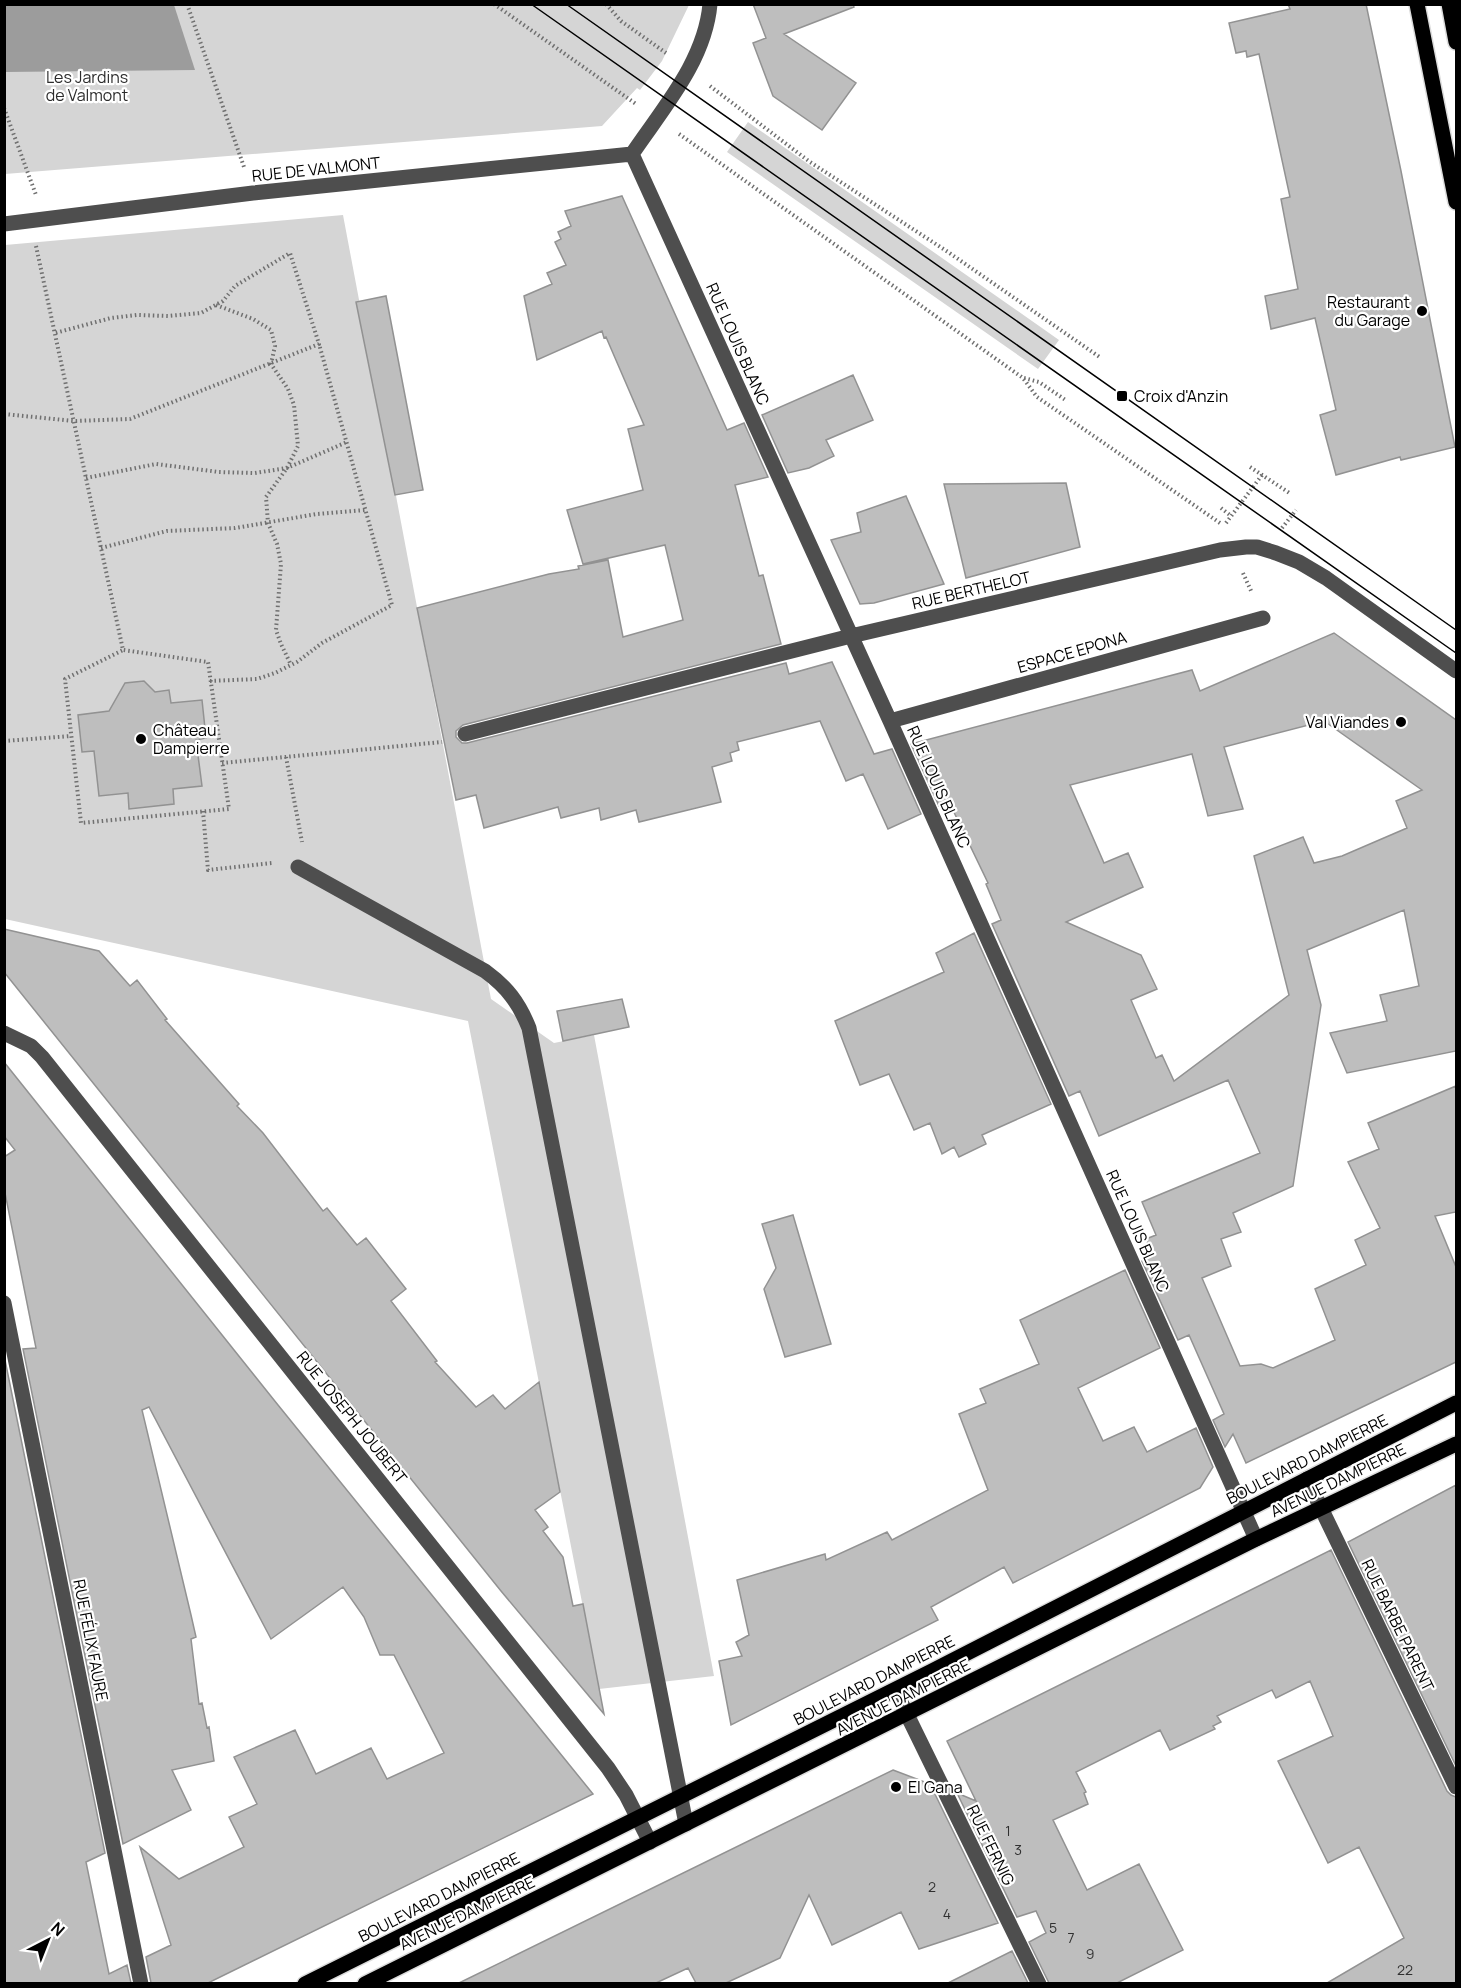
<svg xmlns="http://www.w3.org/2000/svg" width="1461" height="1988" font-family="Manrope,sans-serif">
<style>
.green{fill:#d5d5d5}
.water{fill:#9c9c9c}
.building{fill:#bebebe;stroke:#929292;stroke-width:1.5;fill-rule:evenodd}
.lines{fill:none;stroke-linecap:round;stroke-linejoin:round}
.major-casing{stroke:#dbdbdb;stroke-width:18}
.path{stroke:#707070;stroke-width:4;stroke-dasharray:1.5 3;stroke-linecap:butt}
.minor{stroke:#4e4e4e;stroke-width:15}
.major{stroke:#000;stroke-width:15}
.tram{stroke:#000;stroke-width:1.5}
.poi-dot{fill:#000;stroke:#fff;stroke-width:2}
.labels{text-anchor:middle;stroke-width:4.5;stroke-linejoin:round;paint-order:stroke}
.number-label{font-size:14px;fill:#303030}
.park-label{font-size:16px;fill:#2c2c2c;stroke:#fff}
.street-label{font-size:16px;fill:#000;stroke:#fff}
.poi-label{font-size:16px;fill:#000;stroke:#fff;text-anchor:start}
</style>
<rect width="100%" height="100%" fill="#fff"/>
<path class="green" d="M 5,5 L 689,5 L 662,61 L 640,90 L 637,88 L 602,126 L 5,174 Z
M 748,122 L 1059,340 L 1038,369 L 727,152 Z
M 343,215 L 491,999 L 554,1043 L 594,1035 L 714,1676 L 599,1689 L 468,1021 L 5,919 L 5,245 Z"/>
<path class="water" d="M 4,5 L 174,5 L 195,70 L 5,72 Z"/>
<path class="building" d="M 753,4 L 853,4 L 854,7 L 784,34 L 856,83 L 822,130 L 773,96 L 753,43 L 766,38 Z
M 1288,4 L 1366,4 L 1401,171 L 1455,447 L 1401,460 L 1400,457 L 1336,475 L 1320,415 L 1336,410 L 1315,318 L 1271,329 L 1265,296 L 1298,289 L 1281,199 L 1290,197 L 1259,54 L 1247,57 L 1246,51 L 1236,53 L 1229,23 L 1290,9 Z
M 622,196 L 727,430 L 744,423 L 768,477 L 735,485 L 759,576 L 763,575 L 781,644 L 463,725 L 456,731 L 456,737 L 462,743 L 467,743 L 786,663 L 789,674 L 832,662 L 874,754 L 892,749 L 921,814 L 888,829 L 863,774 L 846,781 L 820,721 L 737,742 L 739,750 L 730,753 L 732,761 L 712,767 L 721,802 L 639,822 L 636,810 L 601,820 L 599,808 L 561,818 L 558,807 L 484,828 L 476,795 L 456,800 L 417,608 L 549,574 L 579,569 L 578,566 L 608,560 L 623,637 L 683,620 L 665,545 L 583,564 L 567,510 L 643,490 L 628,429 L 644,425 L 606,337 L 604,338 L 602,331 L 537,360 L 524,296 L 552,284 L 547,273 L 566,265 L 555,242 L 561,239 L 558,232 L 571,226 L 565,211 Z
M 386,296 L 423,490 L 395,495 L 356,302 Z
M 853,375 L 873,420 L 826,440 L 834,456 L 809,468 L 788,473 L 762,415 Z
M 1066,483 L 1080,547 L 966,578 L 944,484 Z
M 906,496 L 944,584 L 874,603 L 860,604 L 831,540 L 861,532 L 857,513 Z
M 1334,633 L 1456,720 L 1456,1051 L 1347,1073 L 1330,1033 L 1387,1021 L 1380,995 L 1419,986 L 1404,910 L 1307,950 L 1321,1005 L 1293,1186 L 1233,1213 L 1241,1232 L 1221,1239 L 1231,1266 L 1202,1278 L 1240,1366 L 1261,1364 L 1273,1368 L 1335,1340 L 1315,1289 L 1366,1265 L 1355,1240 L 1380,1228 L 1348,1162 L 1379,1149 L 1368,1123 L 1456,1086 L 1456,1212 L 1435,1216 L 1456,1267 L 1456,1362 L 1246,1463 L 1233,1434 L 1225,1447 L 1213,1420 L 1224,1414 L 1189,1335 L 1178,1340 L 1142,1261 L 1153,1256 L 1146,1239 L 1156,1235 L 1142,1202 L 1260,1153 L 1228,1080 L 1099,1136 L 1080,1091 L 1069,1096 L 992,924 L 1001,920 L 986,884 L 988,883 L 949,802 L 939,806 L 911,744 L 1192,670 L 1200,691 ZM 1324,721 L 1422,790 L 1396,801 L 1407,828 L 1342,856 L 1314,863 L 1303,837 L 1254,856 L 1289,995 L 1174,1081 L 1162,1055 L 1156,1058 L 1131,1000 L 1157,989 L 1141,955 L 1066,922 L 1143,887 L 1128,853 L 1104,863 L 1070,785 L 1192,754 L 1208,816 L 1243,809 L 1224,747 Z
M 144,681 L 155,692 L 169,690 L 171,703 L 202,700 L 206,738 L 196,740 L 202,786 L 173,789 L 174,804 L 129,809 L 128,793 L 99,796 L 94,751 L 82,752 L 78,715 L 109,711 L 125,683 Z
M 4,929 L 99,951 L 130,986 L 137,980 L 167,1019 L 165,1020 L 239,1104 L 237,1106 L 263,1133 L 323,1211 L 327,1208 L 357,1245 L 366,1238 L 406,1289 L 391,1301 L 437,1361 L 435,1362 L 476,1407 L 493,1395 L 505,1409 L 539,1382 L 560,1492 L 535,1510 L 548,1527 L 543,1531 L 563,1557 L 573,1606 L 583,1604 L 604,1714 L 501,1591 L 4,972 Z
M 974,933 L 1051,1104 L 982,1135 L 986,1144 L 959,1157 L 954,1147 L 942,1154 L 930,1123 L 914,1130 L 889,1074 L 860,1085 L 835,1021 L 944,972 L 936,953 Z
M 622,999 L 629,1027 L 563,1041 L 557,1011 Z
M 4,1062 L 278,1405 L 593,1794 L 208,1983 L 151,1983 L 146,1957 L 171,1945 L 140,1847 L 179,1879 L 244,1847 L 229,1817 L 257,1804 L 234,1757 L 295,1730 L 316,1774 L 371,1748 L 387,1779 L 444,1753 L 394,1655 L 380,1655 L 364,1617 L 343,1587 L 271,1639 L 149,1407 L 142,1410 L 191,1615 L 196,1637 L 191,1639 L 199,1704 L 202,1703 L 207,1728 L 209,1727 L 214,1761 L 172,1770 L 191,1810 L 123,1844 L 23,1349 L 36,1348 L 4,1188 L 4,1157 L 15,1150 L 4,1136 Z
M 793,1215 L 831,1344 L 785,1357 L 764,1289 L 776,1268 L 762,1224 Z
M 1125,1270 L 1160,1348 L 1078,1388 L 1103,1441 L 1134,1427 L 1147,1452 L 1196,1428 L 1213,1467 L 1200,1488 L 1013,1583 L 1004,1567 L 931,1607 L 938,1620 L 731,1725 L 719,1661 L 742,1656 L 736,1642 L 749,1635 L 737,1580 L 825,1554 L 826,1560 L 887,1532 L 892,1540 L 988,1490 L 959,1414 L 986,1403 L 980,1389 L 1039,1364 L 1020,1320 Z
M 4,1355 L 105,1853 L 86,1862 L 109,1974 L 127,1965 L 131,1983 L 4,1983 Z
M 1456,1485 L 1456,1766 L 1348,1542 Z
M 1331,1550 L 1447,1791 L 1451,1795 L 1456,1797 L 1456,1983 L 1327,1983 L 1404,1938 L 1359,1847 L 1328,1863 L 1278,1761 L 1333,1736 L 1310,1681 L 1276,1698 L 1272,1690 L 1217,1716 L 1221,1722 L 1213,1726 L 1215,1729 L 1170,1750 L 1160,1730 L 1076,1772 L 1086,1792 L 1084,1793 L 1088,1804 L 1053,1820 L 1087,1890 L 1139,1864 L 1183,1950 L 1117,1983 L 1049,1983 L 1029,1942 L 1046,1933 L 1036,1911 L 1017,1917 L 957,1793 L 976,1801 L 947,1741 Z
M 893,1770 L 930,1784 L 998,1923 L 919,1949 L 901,1912 L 832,1945 L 809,1895 L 780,1958 L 726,1983 L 696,1983 L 688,1968 L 656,1983 L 459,1983 Z
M 1012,1951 L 1028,1983 L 948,1983 Z"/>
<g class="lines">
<g class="major-casing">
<path id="major" d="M 1417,4 L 1456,202
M 1449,4 L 1456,42
M 305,1984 L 932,1671 L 1456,1403
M 365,1984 L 1256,1539 L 1456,1444"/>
</g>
<path class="path" d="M 187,4 L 244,167
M 494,4 L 636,104
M 606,4 L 621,21 L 666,53
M 710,86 L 810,162 L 948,252 L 1101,358
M 4,108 L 36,195
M 679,134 L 1023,378 L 1037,397 L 1220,523
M 36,246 L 123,650 L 208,662 L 229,809 L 81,823 L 65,679 L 123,650
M 216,305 L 253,319 L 271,330 L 275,346 L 271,364 L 288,389 L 294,405 L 298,446 L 287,468 L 266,497 L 268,523 L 277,544 L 281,564 L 276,630 L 281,644 L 291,665
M 1024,378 L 1039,382 L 1067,401
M 4,414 L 74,421 L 130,419 L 319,344 L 290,253 L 235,286 L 223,301 L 201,313 L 168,316 L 137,315 L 111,318 L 55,333
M 1250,467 L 1291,494
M 86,478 L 156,464 L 219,472 L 255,473 L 287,468 L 347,442
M 1221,508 L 1231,516
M 1226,523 L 1262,475
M 1282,528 L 1296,510
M 101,548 L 167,531 L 235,528 L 317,514 L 365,510
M 1243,573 L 1252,593
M 210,681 L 257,679 L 275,673 L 297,662 L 322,643 L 392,605 L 319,344
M 4,741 L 71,736
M 286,757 L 302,842
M 222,763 L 442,742
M 203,811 L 208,870 L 272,863"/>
<path class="minor" d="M 632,154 L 890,721 L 1256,1539
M 632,154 C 663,108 705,61 710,4
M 4,224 L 253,193 L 632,154
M 890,721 L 1263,618
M 465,734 L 851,636 L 1220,550 L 1246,547 L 1257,547 L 1276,553 L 1299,562 L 1326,578 L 1456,671
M 298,867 L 485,971 C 507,987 519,1003 529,1028 L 686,1824
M 4,1033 L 31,1046 L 42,1057 L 608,1768 L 626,1795 L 650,1842
M 4,1303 L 141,1984
M 1307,1479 L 1456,1787
M 895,1690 L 1039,1984"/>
<use href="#major" class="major"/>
<path class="tram" d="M 531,4 L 1456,653
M 566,4 L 1456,630"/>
</g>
<g class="poi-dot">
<circle cx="1422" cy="311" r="6"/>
<rect x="1116" y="390" width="12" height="12" rx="3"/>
<circle cx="1401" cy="722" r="6"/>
<circle cx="141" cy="739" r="6"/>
<circle cx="896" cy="1787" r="6"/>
</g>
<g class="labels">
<g class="number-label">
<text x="1008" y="1836">1</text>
<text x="1018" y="1855">3</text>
<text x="932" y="1892">2</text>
<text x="947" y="1919">4</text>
<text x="1053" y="1933">5</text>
<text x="1071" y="1943">7</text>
<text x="1090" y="1959">9</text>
<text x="1405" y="1975">22</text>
</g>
<g class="park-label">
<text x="87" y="83">Les Jardins<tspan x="87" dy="18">de Valmont</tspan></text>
</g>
<g class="street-label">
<text transform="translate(316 169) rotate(-6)" y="6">RUE DE VALMONT</text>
<text transform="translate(738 344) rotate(66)" y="6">RUE LOUIS BLANC</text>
<text transform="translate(971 590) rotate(-13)" y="6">RUE BERTHELOT</text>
<text transform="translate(1072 652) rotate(-16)" y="6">ESPACE EPONA</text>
<text transform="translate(939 787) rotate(66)" y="6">RUE LOUIS BLANC</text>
<text transform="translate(1138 1231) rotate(66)" y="6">RUE LOUIS BLANC</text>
<text transform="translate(352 1417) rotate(51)" y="6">RUE JOSEPH JOUBERT</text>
<text transform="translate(1307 1459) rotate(-27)" y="6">BOULEVARD DAMPIERRE</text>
<text transform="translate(1338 1480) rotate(-26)" y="6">AVENUE DAMPIERRE</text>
<text transform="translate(1398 1625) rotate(64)" y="6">RUE BARBE PARENT</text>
<text transform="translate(91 1640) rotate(79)" y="6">RUE FÉLIX FAURE</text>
<text transform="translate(874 1680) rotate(-27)" y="6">BOULEVARD DAMPIERRE</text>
<text transform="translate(903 1697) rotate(-27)" y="6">AVENUE DAMPIERRE</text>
<text transform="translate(991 1845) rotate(64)" y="6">RUE FERNIG</text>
<text transform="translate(439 1897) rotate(-27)" y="6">BOULEVARD DAMPIERRE</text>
<text transform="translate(467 1913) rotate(-26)" y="6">AVENUE DAMPIERRE</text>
</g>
<g class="poi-label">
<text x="1410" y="308" text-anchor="end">Restaurant<tspan x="1410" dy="18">du Garage</tspan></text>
<text x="1134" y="402">Croix d'Anzin</text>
<text x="1389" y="728" text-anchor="end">Val Viandes</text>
<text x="153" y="736">Château<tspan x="153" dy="18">Dampierre</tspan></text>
<text x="908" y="1793">El Gana</text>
</g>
</g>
<rect width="1461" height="1988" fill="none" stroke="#000000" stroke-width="12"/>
<g transform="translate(48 1940) rotate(42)" stroke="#ffffff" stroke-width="4.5" paint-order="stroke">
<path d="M0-4.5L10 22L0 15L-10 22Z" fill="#000000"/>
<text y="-9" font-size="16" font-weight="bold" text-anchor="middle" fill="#000000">N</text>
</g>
</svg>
